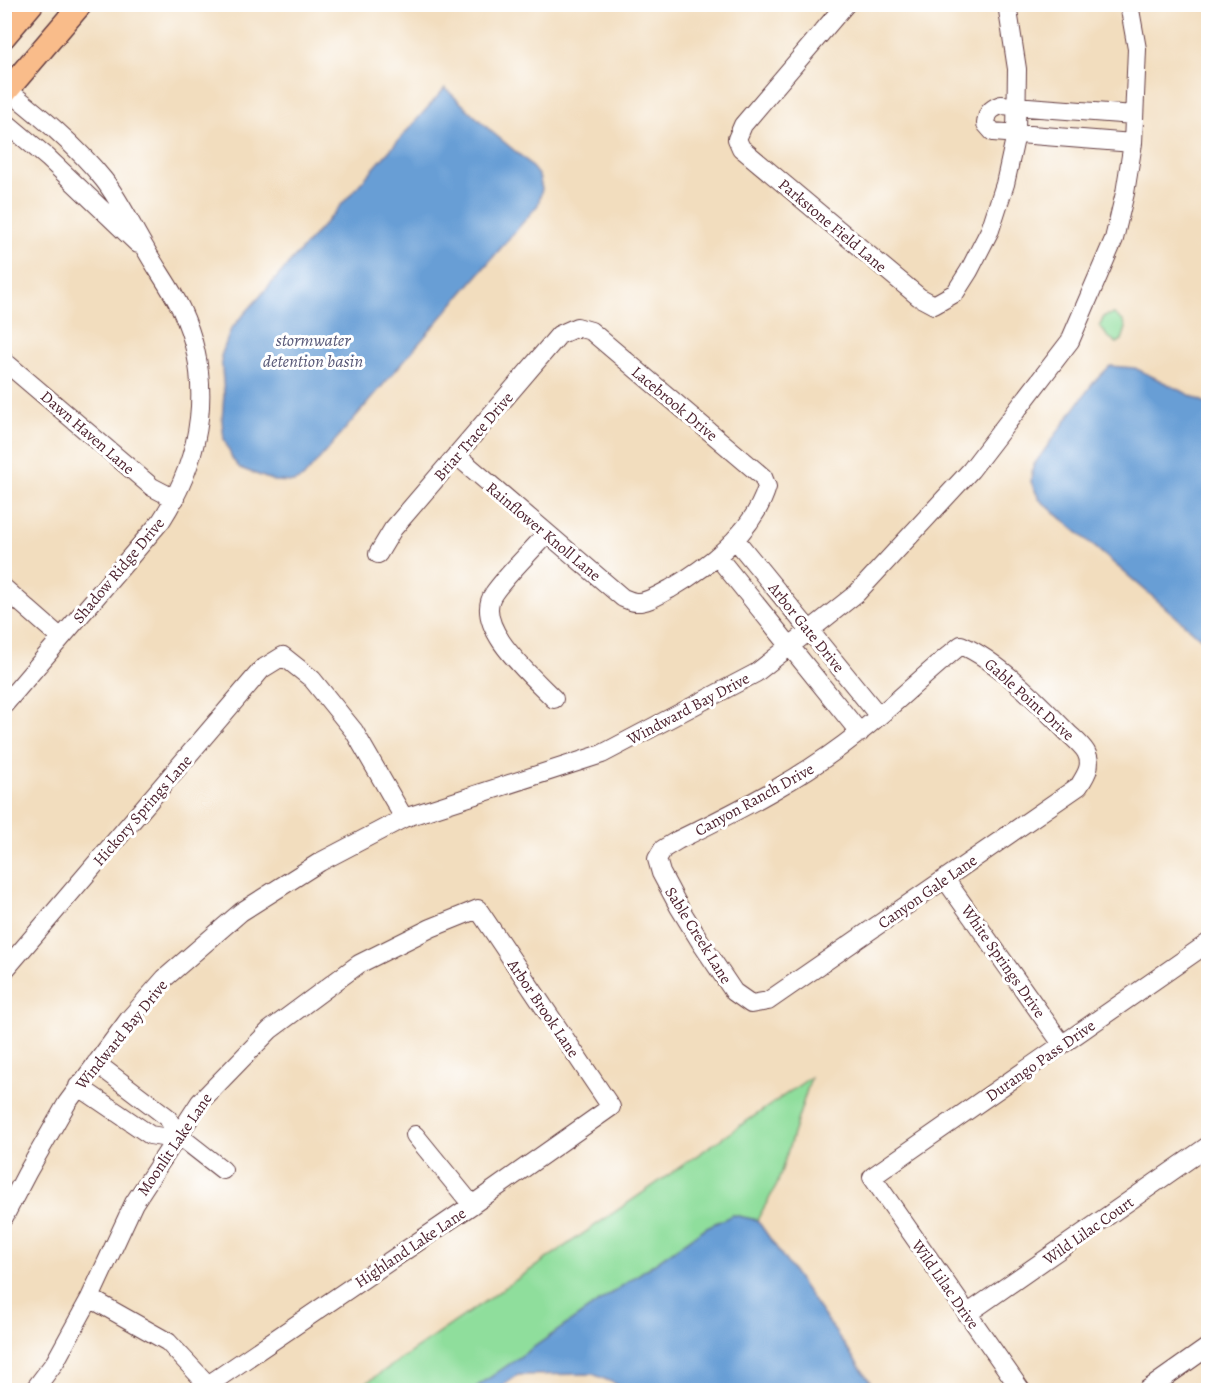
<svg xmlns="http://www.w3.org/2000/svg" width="1213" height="1395" font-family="Alegreya,serif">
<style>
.green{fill:#8fde9c;stroke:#6c7e64;stroke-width:1.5}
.water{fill:#689ed5;stroke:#595e80;stroke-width:1.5}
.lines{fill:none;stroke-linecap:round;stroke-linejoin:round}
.minor-casing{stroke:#633c41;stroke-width:20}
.major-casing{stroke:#633c41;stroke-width:25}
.minor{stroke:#fff;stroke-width:18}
.major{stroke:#f9bc8a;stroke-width:22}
.labels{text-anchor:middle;stroke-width:6;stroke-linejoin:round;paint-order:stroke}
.street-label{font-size:16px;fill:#4a1f2b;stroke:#fff}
.water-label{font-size:18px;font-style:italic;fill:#585877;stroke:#fff}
</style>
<rect width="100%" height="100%" fill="#fff"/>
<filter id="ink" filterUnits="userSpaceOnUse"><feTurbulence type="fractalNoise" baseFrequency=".0167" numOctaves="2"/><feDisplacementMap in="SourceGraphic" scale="12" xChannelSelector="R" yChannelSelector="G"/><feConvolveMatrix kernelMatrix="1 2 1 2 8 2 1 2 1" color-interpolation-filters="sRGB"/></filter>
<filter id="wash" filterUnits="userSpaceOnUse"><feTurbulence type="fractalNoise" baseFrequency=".008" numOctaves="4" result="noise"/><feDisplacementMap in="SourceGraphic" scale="24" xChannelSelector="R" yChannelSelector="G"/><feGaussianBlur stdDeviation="1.35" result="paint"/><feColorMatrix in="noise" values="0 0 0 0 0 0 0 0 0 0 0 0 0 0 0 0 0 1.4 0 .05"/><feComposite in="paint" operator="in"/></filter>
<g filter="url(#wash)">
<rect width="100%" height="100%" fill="#f2ddbe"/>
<path class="green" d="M 1114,314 L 1124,322 L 1126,328 L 1122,340 L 1117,343 L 1107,336 L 1100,326 L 1104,316 Z
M 811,1077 L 777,1185 L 757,1220 L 733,1215 L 707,1227 L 472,1390 L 356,1390 Z"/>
<path class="water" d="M 445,88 L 492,132 L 527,161 L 539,176 L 542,189 L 538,205 L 303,478 L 294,482 L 274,481 L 240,468 L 233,460 L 224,439 L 222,421 L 224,394 L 221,356 L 231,329 Z
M 1110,366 L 1135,368 L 1208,404 L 1208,644 L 1039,499 L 1031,482 L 1033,466 L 1093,383 Z
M 733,1215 L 757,1220 L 876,1390 L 625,1390 L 616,1384 L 593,1374 L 518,1375 L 497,1390 L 472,1390 L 707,1227 Z"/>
</g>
<g filter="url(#ink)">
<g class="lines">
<g class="minor-casing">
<path id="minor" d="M 846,4 L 743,125 L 737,139 L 741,148 L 919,297 L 934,305 L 955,293 L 969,271 L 990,230 L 1005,184 L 1016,134 L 1017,69 L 1007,4
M 4,87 C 39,115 76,145 104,180 C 121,202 132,227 146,250 C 157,270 171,288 181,309 C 214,380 203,456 161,521 L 4,705
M 4,121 L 48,158 L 138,244
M 1133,143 L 993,132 L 986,124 C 987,113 990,109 1001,105 L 1134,115
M 4,361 L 152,487 L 175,499
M 547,533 C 530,553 509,572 494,593 C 471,626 533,677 554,699
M 735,539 L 879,716
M 378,554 L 393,529 L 559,335 L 577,327 L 591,331 L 763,477 L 767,487 C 754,531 709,566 670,589 C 660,594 647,603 636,602 C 632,602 626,599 623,598 L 456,455
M 717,556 L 860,733
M 4,588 L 61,638
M 961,645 C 997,660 1039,703 1067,732 C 1073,738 1082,745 1086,752 C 1093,765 1086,775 1079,786 L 768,1001 L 751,1004 L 734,992 L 703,946 L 679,907 L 661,873 L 657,859 L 663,849 L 678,840 C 742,809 804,777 860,732 C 895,704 926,673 961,645 Z
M 945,879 L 1062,1044
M 4,971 L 262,669 L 283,656 L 312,679 L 354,731 L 404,818
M 96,1063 L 167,1117 L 177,1134 L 223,1170
M 78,1086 L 150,1135 L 162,1137 L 177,1134
M 415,1135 L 472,1205
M 4,1217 L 27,1173 L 67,1103 L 129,1019 L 165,978 L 241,912 L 320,862 L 404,818 L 602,754 L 756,673 L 857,593 L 971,470 L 1070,341 L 1114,239 L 1125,193 L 1133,143 L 1137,49 L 1129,4
M 967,1314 L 1208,1146
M 34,1390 L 55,1362 L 90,1298 L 134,1203 L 200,1102 L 270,1030 L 359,964 L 431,928 L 478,909 L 611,1107 L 472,1205 L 208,1385 L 168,1342 L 90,1298
M 1021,1390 L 872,1177 L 1208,943
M 1147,1390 L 1208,1347"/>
</g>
<g class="major-casing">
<path id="major" d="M 4,37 L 32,4
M 4,94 L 81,4"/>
</g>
<use href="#minor" class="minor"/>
<use href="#major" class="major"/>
</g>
</g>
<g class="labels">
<g class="street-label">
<text transform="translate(833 225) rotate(40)" y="6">Parkstone Field Lane</text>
<text transform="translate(675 403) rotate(40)" y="6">Lacebrook Drive</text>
<text transform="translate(88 432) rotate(41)" y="6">Dawn Haven Lane</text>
<text transform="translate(473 436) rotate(-49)" y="6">Briar Trace Drive</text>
<text transform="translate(544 531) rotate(40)" y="6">Rainflower Knoll Lane</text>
<text transform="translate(118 570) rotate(-50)" y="6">Shadow Ridge Drive</text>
<text transform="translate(807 627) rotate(51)" y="6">Arbor Gate Drive</text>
<text transform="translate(1030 699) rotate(42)" y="6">Gable Point Drive</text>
<text transform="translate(688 708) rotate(-28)" y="6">Windward Bay Drive</text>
<text transform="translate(754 799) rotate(-29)" y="6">Canyon Ranch Drive</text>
<text transform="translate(142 810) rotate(-49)" y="6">Hickory Springs Lane</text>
<text transform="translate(927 891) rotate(-35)" y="6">Canyon Gale Lane</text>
<text transform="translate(699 935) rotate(58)" y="6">Sable Creek Lane</text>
<text transform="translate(1004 961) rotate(55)" y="6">White Springs Drive</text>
<text transform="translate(544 1008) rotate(56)" y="6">Arbor Brook Lane</text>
<text transform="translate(121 1034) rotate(-51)" y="6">Windward Bay Drive</text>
<text transform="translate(1040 1060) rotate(-35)" y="6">Durango Pass Drive</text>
<text transform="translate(174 1144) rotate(-56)" y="6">Moonlit Lake Lane</text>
<text transform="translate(1088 1230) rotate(-35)" y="6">Wild Lilac Court</text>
<text transform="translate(410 1247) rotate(-34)" y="6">Highland Lake Lane</text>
<text transform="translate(946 1284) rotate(55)" y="6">Wild Lilac Drive</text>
</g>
<g class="water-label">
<text x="313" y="346">stormwater<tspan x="313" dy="21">detention basin</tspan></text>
</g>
</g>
<rect width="1213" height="1395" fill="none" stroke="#fff" stroke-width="24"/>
</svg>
